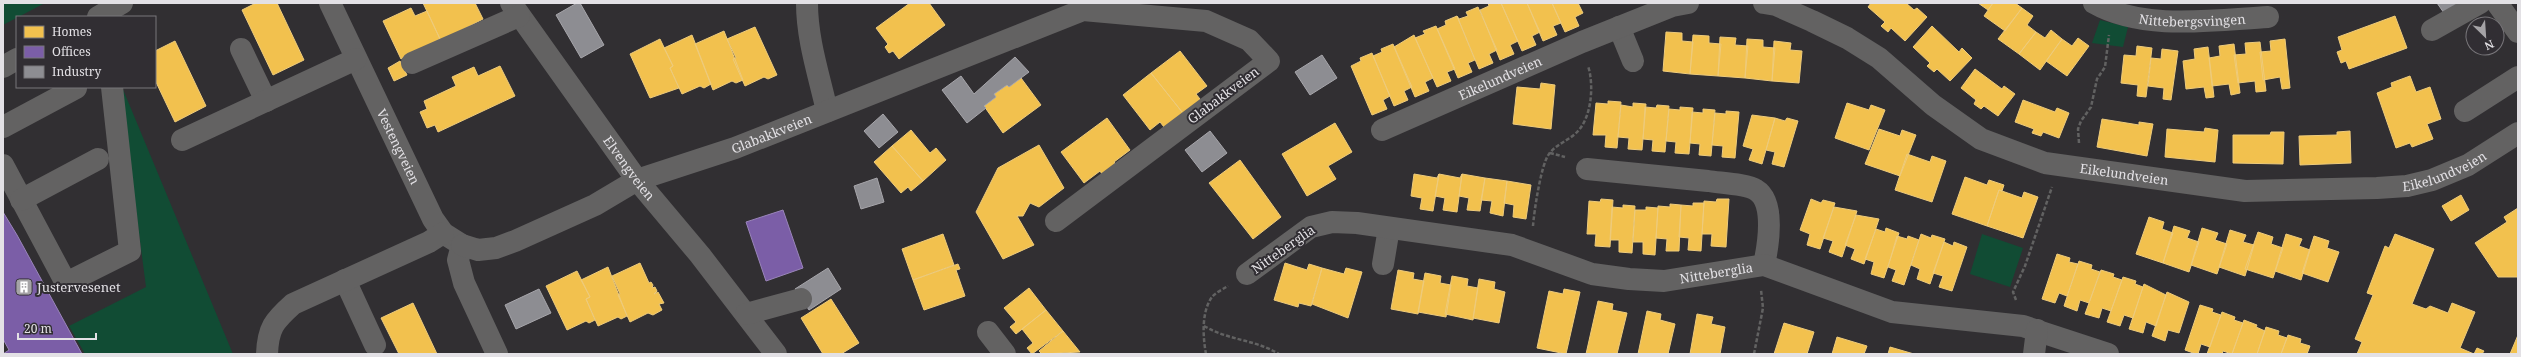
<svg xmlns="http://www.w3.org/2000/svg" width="2521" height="357" font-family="'Noto Serif',serif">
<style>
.green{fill:#114c34}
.homes{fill:#f2c14e;stroke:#eecb7b}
.offices{fill:#7b5ea7;stroke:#9a85ba}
.industry{fill:#8d8d92;stroke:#a7a6ab}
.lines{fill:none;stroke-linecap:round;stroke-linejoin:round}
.path{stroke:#626262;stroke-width:2.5;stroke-dasharray:4 2;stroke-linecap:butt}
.minor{stroke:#636262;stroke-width:22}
.labels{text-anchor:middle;stroke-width:4;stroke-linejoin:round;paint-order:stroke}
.street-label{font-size:13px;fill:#e3e1e5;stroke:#312e33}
.poi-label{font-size:13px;fill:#e3e1e5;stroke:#312e33;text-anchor:start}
</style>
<rect width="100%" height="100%" fill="#312f32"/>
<path class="green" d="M 3,3 L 45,3 L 3,25 Z
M 2100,20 L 2128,27 L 2123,47 L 2092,43 Z
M 120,87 L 122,87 L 233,354 L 85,354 L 69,326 L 146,287 Z
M 1982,234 L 2023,248 L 2010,287 L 1970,274 Z"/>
<path class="homes" d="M 256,3 L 277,3 L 304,60 L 273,75 L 242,10 Z
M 423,3 L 475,3 L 483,19 L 441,41 Z
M 910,3 L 929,3 L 945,25 L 899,59 L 893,51 L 889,53 L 885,47 L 888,44 L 876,28 Z
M 1488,3 L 1501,3 L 1518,41 L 1510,45 L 1514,54 L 1500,60 L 1480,10 L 1489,6 Z
M 1501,3 L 1527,3 L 1540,32 L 1532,36 L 1536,45 L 1522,51 Z
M 1527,3 L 1552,3 L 1561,23 L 1553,26 L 1557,35 L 1543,41 Z
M 1552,3 L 1578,3 L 1583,13 L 1575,17 L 1579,26 L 1565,32 Z
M 1871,3 L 1906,3 L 1914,10 L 1917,8 L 1927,17 L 1905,41 L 1891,28 L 1888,32 L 1881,26 L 1885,22 L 1868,7 Z
M 1978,3 L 1993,3 L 1988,10 Z
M 1993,3 L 2015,3 L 2022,8 L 2005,31 L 1984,16 Z
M 1478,7 L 1497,50 L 1489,54 L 1493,63 L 1479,69 L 1457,16 L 1459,19 L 1468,16 L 1466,12 Z
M 411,8 L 415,16 L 427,11 L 440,39 L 401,59 L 383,21 Z
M 2022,8 L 2033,16 L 2027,25 L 2036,32 L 2019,54 L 1998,39 Z
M 1457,16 L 1475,60 L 1468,63 L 1472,72 L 1458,78 L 1437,29 L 1446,25 L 1445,21 Z
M 2395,16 L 2407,48 L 2349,69 L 2346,61 L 2341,63 L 2337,52 L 2342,50 L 2338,37 Z
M 1436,26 L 1455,69 L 1447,72 L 1451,81 L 1437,87 L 1415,38 L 1425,34 L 1423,31 Z
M 1932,26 L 1959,52 L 1962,48 L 1972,58 L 1950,81 L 1937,69 L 1934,72 L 1927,66 L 1930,63 L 1913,47 Z
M 755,27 L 777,75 L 768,79 L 764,77 L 745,86 L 733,59 L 736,58 L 727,39 Z
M 2051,30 L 2062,39 L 2040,70 L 2019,54 L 2036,32 L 2045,38 Z
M 724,31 L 743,80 L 736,83 L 732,81 L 713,90 L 695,44 Z
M 1666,32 L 1682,33 L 1682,41 L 1693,42 L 1690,74 L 1663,71 Z
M 692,35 L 711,84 L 704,88 L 700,86 L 682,94 L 670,68 L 673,66 L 664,48 Z
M 1414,35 L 1433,78 L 1425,82 L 1429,91 L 1415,97 L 1394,47 Z
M 1693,35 L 1709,36 L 1709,43 L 1721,44 L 1718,76 L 1690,74 Z
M 1720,37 L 1736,38 L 1735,45 L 1748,46 L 1745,78 L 1718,76 Z
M 2078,38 L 2089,46 L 2067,76 L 2046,61 L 2062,39 L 2072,46 Z
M 660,39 L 673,66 L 670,68 L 679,88 L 650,98 L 630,54 Z
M 1747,39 L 1763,40 L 1763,47 L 1775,48 L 1772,81 L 1745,78 Z
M 2285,39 L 2290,88 L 2282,89 L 2280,77 L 2263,80 L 2260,52 L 2271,51 L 2270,41 Z
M 175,41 L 206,106 L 175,122 L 155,80 L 155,51 Z
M 1774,41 L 1791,43 L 1790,50 L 1802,51 L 1799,83 L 1772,81 Z
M 2260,42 L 2266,91 L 2256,92 L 2255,81 L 2238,83 L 2234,55 L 2246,54 L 2245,43 Z
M 1393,44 L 1412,87 L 1404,91 L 1408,100 L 1394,106 L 1373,56 L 1382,52 L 1381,49 Z
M 2234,44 L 2240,93 L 2231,95 L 2229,84 L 2212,86 L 2209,58 L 2220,56 L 2219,46 Z
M 2137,46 L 2152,48 L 2146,97 L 2137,96 L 2138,85 L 2121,83 L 2124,55 L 2136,56 Z
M 2208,47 L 2214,97 L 2206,98 L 2204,87 L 2186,89 L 2183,61 L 2195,59 L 2194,49 Z
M 2162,49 L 2178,51 L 2171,100 L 2163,99 L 2164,88 L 2148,86 L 2151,58 L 2161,59 Z
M 1180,51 L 1207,86 L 1196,94 L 1204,104 L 1186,117 L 1151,73 Z
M 1372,53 L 1390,96 L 1383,100 L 1387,109 L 1372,115 L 1351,66 L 1361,61 L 1360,58 Z
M 400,61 L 407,75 L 394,81 L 388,68 Z
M 500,66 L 515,96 L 438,132 L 435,125 L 427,128 L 420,112 L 427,109 L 424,101 L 456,86 L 452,77 L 474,67 L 478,76 Z
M 1975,69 L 2002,89 L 2004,86 L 2015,94 L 1998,116 L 1984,106 L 1981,109 L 1974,104 L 1976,100 L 1961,88 Z
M 1151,73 L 1186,117 L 1168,132 L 1160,122 L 1150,130 L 1123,95 Z
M 2410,76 L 2416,92 L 2430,87 L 2441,119 L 2427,124 L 2433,139 L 2412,147 L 2410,143 L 2396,148 L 2377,93 L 2392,87 L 2391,83 Z
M 1021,78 L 1041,105 L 1003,133 L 984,106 L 996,97 L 994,94 L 1007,85 L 1009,87 Z
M 1541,83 L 1555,85 L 1551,129 L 1513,124 L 1517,87 L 1540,89 Z
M 2023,100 L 2055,112 L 2057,108 L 2069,113 L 2059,138 L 2043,132 L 2041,136 L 2032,133 L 2034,129 L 2015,122 Z
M 1608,101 L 1621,102 L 1617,148 L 1605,147 L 1606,135 L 1593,135 L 1596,103 L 1608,104 Z
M 1633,103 L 1646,104 L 1642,150 L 1628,149 L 1629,138 L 1618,137 L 1621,105 L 1633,107 Z
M 1847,103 L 1869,110 L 1871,105 L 1885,110 L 1869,150 L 1835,138 Z
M 1657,105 L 1669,106 L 1665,152 L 1652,151 L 1653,140 L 1643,139 L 1645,107 L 1656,108 Z
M 1680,107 L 1693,108 L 1689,154 L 1675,153 L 1676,142 L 1666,141 L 1669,109 L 1680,110 Z
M 1703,109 L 1715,110 L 1711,156 L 1699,155 L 1700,144 L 1690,143 L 1692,112 L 1703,113 Z
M 1726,111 L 1739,112 L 1735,158 L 1722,157 L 1723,146 L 1712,145 L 1715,113 L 1726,114 Z
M 1752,115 L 1775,118 L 1762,164 L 1749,160 L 1753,149 L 1743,146 Z
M 1107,118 L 1130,150 L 1114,162 L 1118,167 L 1104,177 L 1100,171 L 1084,183 L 1061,152 Z
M 1775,118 L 1785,121 L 1787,118 L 1798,121 L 1784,167 L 1772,164 L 1775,152 L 1766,150 Z
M 2102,119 L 2139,125 L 2139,122 L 2153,124 L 2147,156 L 2097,147 Z
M 1335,123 L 1352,152 L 1328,166 L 1336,179 L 1307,196 L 1282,154 Z
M 2205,128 L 2218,130 L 2215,162 L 2165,157 L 2167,129 L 2204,132 Z
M 1879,129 L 1900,136 L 1902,130 L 1916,135 L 1900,176 L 1865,164 Z
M 911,130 L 930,153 L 936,148 L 946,160 L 923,181 L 892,146 Z
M 2350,131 L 2351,163 L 2300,165 L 2299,136 L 2337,135 L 2337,132 Z
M 2271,132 L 2284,132 L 2283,164 L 2233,163 L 2233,135 L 2270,135 Z
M 1039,145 L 1064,188 L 1039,207 L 1030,203 L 1023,216 L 1017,216 L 1034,245 L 1003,259 L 976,212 L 998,168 Z
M 892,146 L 923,181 L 911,191 L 908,187 L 901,193 L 874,162 Z
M 1907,154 L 1930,162 L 1932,156 L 1946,161 L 1932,202 L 1895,190 Z
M 1240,160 L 1281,217 L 1253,239 L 1209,183 Z
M 1414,174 L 1437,178 L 1439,174 L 1433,211 L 1420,209 L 1422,198 L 1411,196 Z
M 1439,174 L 1460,178 L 1462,174 L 1457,212 L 1443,210 L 1445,198 L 1435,196 Z
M 1462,174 L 1485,178 L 1480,211 L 1467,210 L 1469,198 L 1459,196 Z
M 1965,177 L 1987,185 L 1989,180 L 2004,185 L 2002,191 L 1999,190 L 1987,226 L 1952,214 Z
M 1485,178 L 1507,181 L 1503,216 L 1490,213 L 1492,201 L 1481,200 Z
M 1507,181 L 1531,185 L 1526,219 L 1513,217 L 1514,205 L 1504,203 Z
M 1999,190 L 2022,198 L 2024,192 L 2038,197 L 2023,238 L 1987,226 Z
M 2461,195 L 2469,210 L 2451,221 L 2442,206 Z
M 1601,199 L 1613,200 L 1610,247 L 1595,246 L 1596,234 L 1587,234 L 1589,201 L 1600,202 Z
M 1717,199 L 1729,199 L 1726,247 L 1711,246 L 1712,234 L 1702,234 L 1704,201 L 1716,202 Z
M 1811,199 L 1821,203 L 1823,200 L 1835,203 L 1820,249 L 1807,245 L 1810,234 L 1800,230 Z
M 1693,203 L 1704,203 L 1701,251 L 1688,250 L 1689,238 L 1679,237 L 1681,205 L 1693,206 Z
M 1670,204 L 1681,205 L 1679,251 L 1666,251 L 1667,239 L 1656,238 L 1658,206 L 1670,207 Z
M 1623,205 L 1635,206 L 1632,253 L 1619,252 L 1619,240 L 1610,240 L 1612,207 L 1623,208 Z
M 1646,207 L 1658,208 L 1655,255 L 1643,254 L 1643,242 L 1633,242 L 1635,210 L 1646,210 Z
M 1834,207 L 1857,211 L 1842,257 L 1829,252 L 1833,241 L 1823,238 Z
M 2518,208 L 2518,277 L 2498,277 L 2475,243 L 2507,222 L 2504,217 Z
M 1856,215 L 1879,219 L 1864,264 L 1851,259 L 1855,249 L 1845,245 Z
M 2149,217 L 2164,222 L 2162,229 L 2173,233 L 2163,263 L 2136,254 Z
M 2174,226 L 2190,231 L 2187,238 L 2199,242 L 2189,272 L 2163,263 Z
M 1886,228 L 1899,233 L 1884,278 L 1871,274 L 1874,262 L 1865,259 L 1876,229 L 1885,232 Z
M 2202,228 L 2218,233 L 2215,240 L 2227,244 L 2217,274 L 2191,265 Z
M 2230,230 L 2246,235 L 2243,242 L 2254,245 L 2245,276 L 2219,267 Z
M 2258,232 L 2273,237 L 2271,244 L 2283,248 L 2273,278 L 2245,269 Z
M 943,234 L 954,265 L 913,280 L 902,249 Z
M 1921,234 L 1931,238 L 1932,235 L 1945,239 L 1930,284 L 1917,279 L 1920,269 L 1911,265 Z
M 2286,234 L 2302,239 L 2299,246 L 2310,250 L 2301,280 L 2275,271 Z
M 2395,234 L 2434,249 L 2412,304 L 2426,309 L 2430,306 L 2448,313 L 2452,303 L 2475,312 L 2460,348 L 2474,354 L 2477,348 L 2484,351 L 2482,354 L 2357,354 L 2362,342 L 2355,339 L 2373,295 L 2367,293 L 2385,246 L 2389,248 Z
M 1897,236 L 1907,239 L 1908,236 L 1919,240 L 1904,285 L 1892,281 L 1896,270 L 1888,267 Z
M 2314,236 L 2329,241 L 2327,248 L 2339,252 L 2328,282 L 2302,273 Z
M 1944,242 L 1953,246 L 1954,242 L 1967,247 L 1952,291 L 1939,287 L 1943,276 L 1933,273 Z
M 2057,254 L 2070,258 L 2069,262 L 2078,264 L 2067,296 L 2059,293 L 2055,303 L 2042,299 Z
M 2079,261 L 2092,265 L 2091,269 L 2100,272 L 2089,303 L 2080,300 L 2077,311 L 2064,306 Z
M 640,263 L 649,283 L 651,282 L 653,285 L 652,288 L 655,287 L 657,291 L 654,294 L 658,292 L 664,303 L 659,304 L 662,310 L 653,315 L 648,313 L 630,322 L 618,295 L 620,294 L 612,276 Z
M 1285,263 L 1307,270 L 1309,264 L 1322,268 L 1311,306 L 1299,303 L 1298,307 L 1274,300 Z
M 958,264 L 960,269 L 956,270 L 965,296 L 924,310 L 913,280 Z
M 608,267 L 627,316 L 621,319 L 618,317 L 598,326 L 586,299 L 590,297 L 581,280 Z
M 1322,268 L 1344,274 L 1346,268 L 1362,272 L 1348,318 L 1312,304 Z
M 1398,270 L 1414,273 L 1413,279 L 1424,281 L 1418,314 L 1391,309 Z
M 2101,270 L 2114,274 L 2113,277 L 2122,280 L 2111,311 L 2102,308 L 2099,318 L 2085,314 Z
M 577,271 L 590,297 L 586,299 L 595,320 L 589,323 L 586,321 L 567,330 L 546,286 Z
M 1425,273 L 1441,276 L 1440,283 L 1451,285 L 1446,317 L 1418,312 Z
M 1452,276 L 1468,279 L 1467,286 L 1478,288 L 1473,320 L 1445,314 Z
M 2123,277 L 2136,281 L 2135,284 L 2143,287 L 2133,318 L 2124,315 L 2120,326 L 2107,322 Z
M 1479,279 L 1495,282 L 1494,289 L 1505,292 L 1499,323 L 1473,318 Z
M 2144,284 L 2166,295 L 2156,326 L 2146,322 L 2143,333 L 2129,329 Z
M 1029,288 L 1046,310 L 1016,334 L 1010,327 L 1016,322 L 1004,308 Z
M 1564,289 L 1580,292 L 1566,354 L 1537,348 L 1549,291 L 1563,294 Z
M 2167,292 L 2189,302 L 2179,333 L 2168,330 L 2165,341 L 2152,336 Z
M 831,299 L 859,343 L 841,354 L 823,354 L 801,318 Z
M 1598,301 L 1613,304 L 1612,310 L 1627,313 L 1617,354 L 1586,354 Z
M 413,303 L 437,354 L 399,354 L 381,318 Z
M 2200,305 L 2213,309 L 2212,312 L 2221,315 L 2210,347 L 2201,344 L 2198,354 L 2196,354 L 2185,350 Z
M 1046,310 L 1063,331 L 1032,354 L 1027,348 L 1033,343 L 1022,329 Z
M 1647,311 L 1661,314 L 1660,320 L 1675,324 L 1668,354 L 1638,354 Z
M 2222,312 L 2235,317 L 2234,320 L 2243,323 L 2232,354 L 2223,351 L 2222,354 L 2207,354 Z
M 1697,314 L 1713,317 L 1711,324 L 1725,327 L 1720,354 L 1690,354 Z
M 2244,320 L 2257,325 L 2256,327 L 2265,331 L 2257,354 L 2232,354 Z
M 1784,323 L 1814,332 L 1807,354 L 1774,354 Z
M 2266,327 L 2279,331 L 2278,335 L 2287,338 L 2281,354 L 2257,354 Z
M 1063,331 L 1080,352 L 1042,354 L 1039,351 Z
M 2288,335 L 2301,339 L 2300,343 L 2310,346 L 2307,354 L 2281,354 Z
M 2518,335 L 2518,354 L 2510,354 Z
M 1837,337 L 1867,346 L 1864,354 L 1832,354 Z
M 1890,347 L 1914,354 L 1888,354 Z"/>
<path class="offices" d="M 783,210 L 803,268 L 766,281 L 746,222 Z
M 3,212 L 17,235 L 82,354 L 3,354 L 9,350 L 3,339 Z"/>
<path class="industry" d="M 577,3 L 580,3 L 604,45 L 581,58 L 556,15 Z
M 2437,3 L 2458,3 L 2444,13 Z
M 1322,55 L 1337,78 L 1310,95 L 1295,72 Z
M 1015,57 L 1029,72 L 1009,87 L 1007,85 L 994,94 L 996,97 L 984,106 L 986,108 L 967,123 L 942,90 L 961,76 L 974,94 Z
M 883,114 L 898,132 L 879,148 L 864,131 Z
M 1210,131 L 1227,153 L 1202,172 L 1185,150 Z
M 877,178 L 884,202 L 861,209 L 854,186 Z
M 828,268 L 841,289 L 809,310 L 795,289 Z
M 539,289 L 551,313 L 516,329 L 505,305 Z"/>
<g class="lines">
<path class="path" d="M 2079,143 L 2078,129 L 2081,121 L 2091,107 L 2097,79 L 2105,67 L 2109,35
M 1550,153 L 1565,157
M 1533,226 C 1534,212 1541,164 1549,154 C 1556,144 1570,140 1578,131 C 1592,116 1594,84 1588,66
M 2016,300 L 2013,292 L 2025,266 L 2052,187
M 1204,326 C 1230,341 1254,339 1279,354
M 1206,354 C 1203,338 1201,312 1212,297 C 1215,293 1223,289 1228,286
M 1754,354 L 1763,308 L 1761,290"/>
<g class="minor">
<path id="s1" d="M 330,3 L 433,219 L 443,233 L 462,245 L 458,260 L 464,283 L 497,354"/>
<path id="s2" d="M 511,3 L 637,180 L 700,255 L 776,354"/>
<path d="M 807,3 C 807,40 819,75 827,111"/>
<path id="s3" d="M 1764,3 L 1776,5 L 1812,21 L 1847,38 L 1879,58 L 1933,105 L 1981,139 L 2045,163 L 2245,191 L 2377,188 L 2407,186 L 2432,180 L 2468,165 L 2518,133"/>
<path id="s4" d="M 2094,3 C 2143,31 2214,20 2268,17"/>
<path d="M 2497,3 L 2518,32"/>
<path d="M 98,17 L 122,3"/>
<path d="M 1619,27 L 1633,61"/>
<path d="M 2432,30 L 2480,3"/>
<path d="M 241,49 L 266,101"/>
<path d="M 412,63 L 519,16"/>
<path d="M 3,67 L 17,59"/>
<path d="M 2465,111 L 2518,77"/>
<path d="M 3,127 L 76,88"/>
<path id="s5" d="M 1382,130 L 1582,42 L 1672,6 L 1688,3"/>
<path d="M 182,140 L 356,59"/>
<path d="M 3,165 L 66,283 L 130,251 L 112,87"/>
<path d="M 1587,169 C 1627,173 1668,177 1708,181 C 1720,183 1747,184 1756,190 C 1776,202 1768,246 1764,265"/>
<path d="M 21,200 L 98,159"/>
<path id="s6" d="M 462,245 L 478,250 L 496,248 L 515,241 L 595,205 L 637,180 L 735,148 L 1083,10 L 1206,21 L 1249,40 L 1269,61 L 1056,221"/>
<path d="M 1383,264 L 1389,228"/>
<path id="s7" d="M 1247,274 L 1311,227 L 1332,222 L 1357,223 L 1512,245 L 1592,274 L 1629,279 L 1664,281 L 1764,265 L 1892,312 L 2023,326 L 2108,354"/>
<path d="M 345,280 L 375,345"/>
<path d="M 746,314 L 801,299"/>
<path d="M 988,332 L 1005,354"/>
<path d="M 267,354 C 268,328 274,321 293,304 L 429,242 L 443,233"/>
<path d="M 2034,354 L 2037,330"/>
</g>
</g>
<defs>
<g id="building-square" transform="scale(0.9)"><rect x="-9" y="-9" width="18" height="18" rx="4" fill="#a5a3a6" stroke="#312e33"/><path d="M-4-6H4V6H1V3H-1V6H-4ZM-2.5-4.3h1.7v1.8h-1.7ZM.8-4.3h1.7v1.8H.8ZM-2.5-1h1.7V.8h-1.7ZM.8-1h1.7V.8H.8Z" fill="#fff"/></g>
</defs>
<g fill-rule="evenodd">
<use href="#building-square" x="24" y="287"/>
</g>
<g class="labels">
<g class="street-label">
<text dy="5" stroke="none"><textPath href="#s4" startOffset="101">Nittebergsvingen</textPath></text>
<text dy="5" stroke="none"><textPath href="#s5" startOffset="129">Eikelundveien</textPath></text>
<text transform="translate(1223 95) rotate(-37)" y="5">Glabakkveien</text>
<text dy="5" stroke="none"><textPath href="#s6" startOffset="334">Glabakkveien</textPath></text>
<text dy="5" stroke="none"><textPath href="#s1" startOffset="159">Vestengveien</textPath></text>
<text dy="5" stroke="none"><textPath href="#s2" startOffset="203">Elvengveien</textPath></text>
<text dy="5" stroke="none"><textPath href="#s3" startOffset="731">Eikelundveien</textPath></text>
<text dy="5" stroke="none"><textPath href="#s3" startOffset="407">Eikelundveien</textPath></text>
<text transform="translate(1283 249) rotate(-35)" y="5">Nitteberglia</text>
<text dy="5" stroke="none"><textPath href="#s7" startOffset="493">Nitteberglia</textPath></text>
</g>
<g class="poi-label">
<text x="37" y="292">Justervesenet</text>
</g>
</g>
<rect width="2521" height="357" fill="none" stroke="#e3e1e5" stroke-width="8"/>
<rect x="16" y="16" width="140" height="72" fill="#312e33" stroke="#78767a"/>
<rect x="24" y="26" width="20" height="12" fill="#f2c14e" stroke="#78767a"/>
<text x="52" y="36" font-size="12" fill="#e3e1e5">Homes</text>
<rect x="24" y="46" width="20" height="12" fill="#7b5ea7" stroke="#78767a"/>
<text x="52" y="56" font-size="12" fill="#e3e1e5">Offices</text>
<rect x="24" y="66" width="20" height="12" fill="#8d8d92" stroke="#78767a"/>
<text x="52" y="76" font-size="12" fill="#e3e1e5">Industry</text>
<g transform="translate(2485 36) rotate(155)"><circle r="19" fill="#312e33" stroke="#78767a"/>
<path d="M0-3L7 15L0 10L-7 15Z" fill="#a5a3a6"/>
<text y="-6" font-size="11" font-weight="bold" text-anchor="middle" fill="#e3e1e5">N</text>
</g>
<path d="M18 333v6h78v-6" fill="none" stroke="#e3e1e5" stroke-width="2"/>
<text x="24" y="333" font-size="12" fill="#e3e1e5" stroke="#312e33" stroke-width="3" paint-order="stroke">20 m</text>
</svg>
